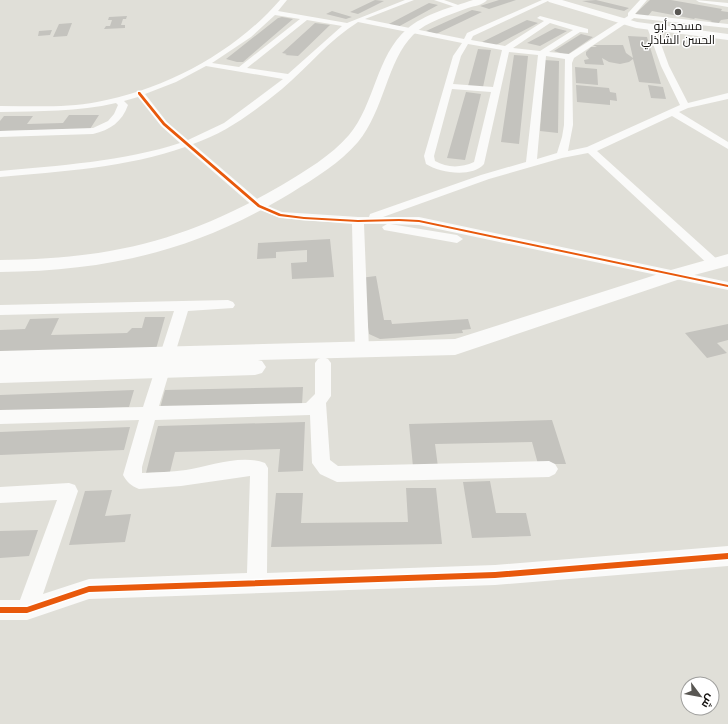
<svg xmlns="http://www.w3.org/2000/svg" width="728" height="724" font-family="Poppins,Cairo,sans-serif">
<style>
.building{fill:#c4c3be}
.lines{fill:none;stroke-linecap:round;stroke-linejoin:round}
.street{fill:#fafaf9;fill-rule:evenodd}
.secondary{fill:#fafaf9;fill-rule:evenodd}
.primary{fill:#fafaf9;fill-rule:evenodd}
.cycleway-casing{stroke:#fff;stroke-width:3}
.cycleway{fill:#e8590c;fill-rule:evenodd}
.poi-dot{fill:#595753;stroke:#fff;stroke-width:1.5}
.labels{text-anchor:middle;stroke-width:3;stroke-linejoin:round;paint-order:stroke}
.far-poi-label{font-size:12px;fill:#100e0b;stroke:#fff}
</style>
<rect width="100%" height="100%" fill="#e0dfd8"/>
<path class="building" d="M 375,0 L 384,1 L 358,14 L 350,12 Z
M 499,0 L 516,0 L 489,9 L 480,6 Z
M 596,0 L 629,8 L 624,11 L 582,1 Z
M 650,0 L 671,0 L 722,9 L 721,11 L 728,12 L 728,19 L 721,20 L 718,24 L 710,22 L 712,21 L 695,18 L 694,19 L 652,11 L 647,17 L 635,14 Z
M 429,3 L 438,5 L 396,28 L 387,25 Z
M 472,10 L 482,12 L 436,34 L 426,31 Z
M 332,11 L 352,17 L 346,19 L 326,14 Z
M 127,16 L 126,19 L 123,19 L 121,25 L 125,25 L 125,28 L 104,29 L 106,26 L 110,26 L 112,20 L 108,20 L 109,17 Z
M 282,17 L 293,19 L 243,62 L 237,62 L 226,59 L 278,18 Z
M 527,20 L 538,23 L 494,46 L 482,42 Z
M 72,23 L 67,36 L 53,37 L 59,24 Z
M 315,23 L 330,25 L 298,56 L 285,55 L 287,54 L 282,53 Z
M 555,28 L 567,31 L 540,46 L 527,43 Z
M 52,30 L 50,35 L 38,36 L 39,31 Z
M 581,34 L 593,37 L 567,55 L 554,51 Z
M 628,36 L 647,37 L 661,84 L 639,82 L 633,59 L 629,62 L 620,64 L 609,62 L 602,58 L 604,65 L 585,64 L 584,60 L 589,59 L 586,55 L 586,52 L 591,47 L 597,47 L 593,45 L 623,45 L 626,53 L 633,58 Z
M 478,49 L 491,50 L 483,87 L 468,86 Z
M 514,55 L 528,56 L 519,144 L 501,142 Z
M 544,60 L 559,61 L 558,133 L 540,131 Z
M 575,67 L 597,69 L 598,85 L 576,83 Z
M 576,85 L 609,88 L 610,92 L 616,93 L 617,101 L 610,100 L 610,105 L 577,102 Z
M 648,85 L 663,87 L 666,99 L 651,98 Z
M 466,92 L 481,94 L 465,160 L 447,158 Z
M 69,115 L 99,115 L 90,129 L 0,131 L 0,121 L 4,116 L 33,116 L 27,124 L 63,123 Z
M 330,239 L 334,277 L 292,279 L 291,263 L 307,262 L 307,250 L 276,252 L 276,258 L 257,259 L 258,243 Z
M 376,276 L 384,320 L 391,320 L 392,324 L 468,319 L 471,329 L 462,330 L 463,333 L 380,339 L 369,334 L 360,278 Z
M 145,317 L 165,317 L 156,349 L 0,353 L 0,330 L 25,329 L 30,319 L 59,318 L 51,335 L 127,333 L 132,328 L 142,328 Z
M 728,324 L 728,340 L 717,343 L 727,353 L 707,358 L 685,333 Z
M 303,387 L 302,405 L 160,408 L 165,390 Z
M 134,390 L 129,407 L 0,412 L 0,395 Z
M 552,420 L 566,464 L 538,464 L 532,442 L 435,444 L 438,467 L 413,467 L 409,424 Z
M 305,422 L 303,471 L 278,472 L 280,449 L 175,452 L 170,472 L 146,473 L 158,426 Z
M 130,427 L 124,450 L 0,455 L 0,432 Z
M 490,481 L 496,513 L 526,513 L 531,536 L 472,538 L 463,482 Z
M 406,488 L 436,488 L 442,544 L 271,547 L 276,493 L 303,493 L 301,523 L 408,522 Z
M 112,490 L 105,516 L 131,514 L 125,542 L 69,545 L 85,491 Z
M 38,530 L 29,556 L 0,558 L 0,531 Z"/>
<g class="lines">
<path class="street" d="M 280,0 L 287,0 L 278,11 L 347,23 L 405,0 L 414,0 L 365,19 L 464,39 L 467,33 L 542,0 L 550,0 L 473,36 L 471,40 L 505,46 L 544,21 L 537,18 L 540,16 L 588,29 L 588,33 L 580,32 L 549,52 L 569,54 L 628,16 L 628,13 L 640,0 L 647,0 L 635,14 L 728,24 L 728,28 L 634,18 L 574,58 L 572,63 L 573,125 L 568,151 L 587,147 L 680,105 L 661,66 L 647,27 L 654,25 L 669,66 L 688,103 L 728,93 L 728,99 L 688,108 L 679,112 L 728,142 L 728,149 L 672,116 L 597,151 L 719,261 L 721,264 L 719,267 L 711,267 L 588,153 L 562,158 L 489,179 L 383,217 L 419,217 L 728,282 L 728,290 L 419,225 L 390,224 L 457,235 L 463,239 L 457,243 L 384,230 L 382,227 L 387,224 L 364,224 L 369,350 L 367,354 L 362,355 L 357,354 L 355,350 L 352,224 L 280,218 L 255,208 L 185,147 C 130,167 58,172 0,177 L 0,171 C 56,166 126,161 180,143 L 161,126 L 138,97 L 124,101 L 128,105 C 122,122 110,130 93,134 L 0,137 L 0,131 L 93,128 L 108,121 L 114,114 L 118,105 L 116,103 C 78,112 39,111 0,112 L 0,106 C 32,106 66,108 97,102 C 165,90 235,52 280,0 ZM 275,15 L 300,19 L 239,67 L 212,63 L 251,37 ZM 307,20 L 342,26 L 288,74 L 247,68 ZM 358,22 L 462,43 L 453,56 L 424,156 L 426,164 C 440,173 472,178 484,164 L 509,52 L 538,55 L 526,162 L 481,175 L 370,214 L 369,217 L 358,217 L 282,212 L 263,204 L 193,144 C 226,133 255,111 282,89 C 308,67 329,40 358,22 ZM 550,23 L 573,30 L 540,51 L 513,48 ZM 468,44 L 502,50 L 493,87 L 453,84 L 461,56 ZM 546,56 L 565,59 L 564,125 L 562,137 L 557,153 L 537,159 ZM 206,66 L 283,79 L 224,123 L 188,140 L 167,122 L 145,94 L 176,82 ZM 452,89 L 491,92 L 474,162 C 461,168 447,168 435,161 L 434,156 Z
M 434,0 L 444,0 L 461,6 L 458,8 Z
M 696,0 L 728,3 L 728,7 L 699,2 Z
M 228,300 L 233,302 L 235,305 L 233,308 L 188,311 L 159,406 L 306,403 L 315,394 L 315,363 L 318,359 L 323,357 L 328,359 L 331,363 L 331,396 L 326,403 L 330,460 L 338,466 L 549,461 L 555,464 L 558,469 L 555,474 L 549,477 L 337,482 L 320,474 L 312,463 L 310,415 L 155,420 L 142,467 L 142,473 C 157,472 171,472 186,470 C 210,466 241,454 265,463 L 268,468 L 267,573 L 495,565 L 728,546 L 728,566 L 495,585 L 89,599 L 27,620 L 0,620 L 0,600 L 20,600 L 57,500 L 0,503 L 0,487 L 69,483 L 75,485 L 78,491 L 43,594 L 89,579 L 247,573 L 250,476 L 181,486 L 139,489 C 131,486 127,482 123,475 L 139,420 L 0,424 L 0,410 L 143,407 L 174,311 L 0,315 L 0,305 Z"/>
<path class="secondary" d="M 547,0 L 562,0 L 637,22 L 728,34 L 728,40 L 636,28 L 549,2 Z
M 728,254 L 728,266 L 683,278 L 455,355 L 258,360 L 262,361 L 266,367 L 262,373 L 255,375 L 0,383 L 0,351 L 455,339 L 671,270 Z"/>
<path class="primary" d="M 473,0 L 487,0 C 483,5 474,6 468,8 C 450,15 427,21 413,35 C 387,61 384,111 358,142 C 340,163 315,178 291,193 C 197,250 110,271 0,272 L 0,260 C 110,259 186,241 282,185 C 305,171 331,156 349,135 C 375,104 376,56 407,29 C 424,14 452,7 473,0 Z"/>
<g class="cycleway-casing">
<path id="cycleway" d="M 138,92 L 140,92 L 165,123 L 260,205 L 281,214 L 304,217 L 358,220 L 399,219 L 419,220 L 728,285 L 728,287 L 419,222 L 399,221 L 358,222 L 304,219 L 279,216 L 258,207 L 163,125 L 138,94 Z
M 728,553 L 728,559 L 495,578 L 89,592 L 27,613 L 0,613 L 0,607 L 27,607 L 89,586 L 495,572 Z"/>
</g>
<use href="#cycleway" class="cycleway"/>
</g>
<circle class="poi-dot" cx="678" cy="12" r="4"/>
<g class="labels">
<g class="far-poi-label">
<text x="678" y="30">مسجد أبو<tspan x="678" dy="14">الحسن الشاذلي</tspan></text>
</g>
</g>
<g transform="translate(700 696) rotate(122)"><circle r="19" fill="#ffffff" stroke="#9f9f9d"/>
<path d="M0-3L7 15L0 10L-7 15Z" fill="#595753"/>
<text y="-6" font-size="11" font-weight="bold" text-anchor="middle" fill="#100e0b">ش</text>
</g>
</svg>
